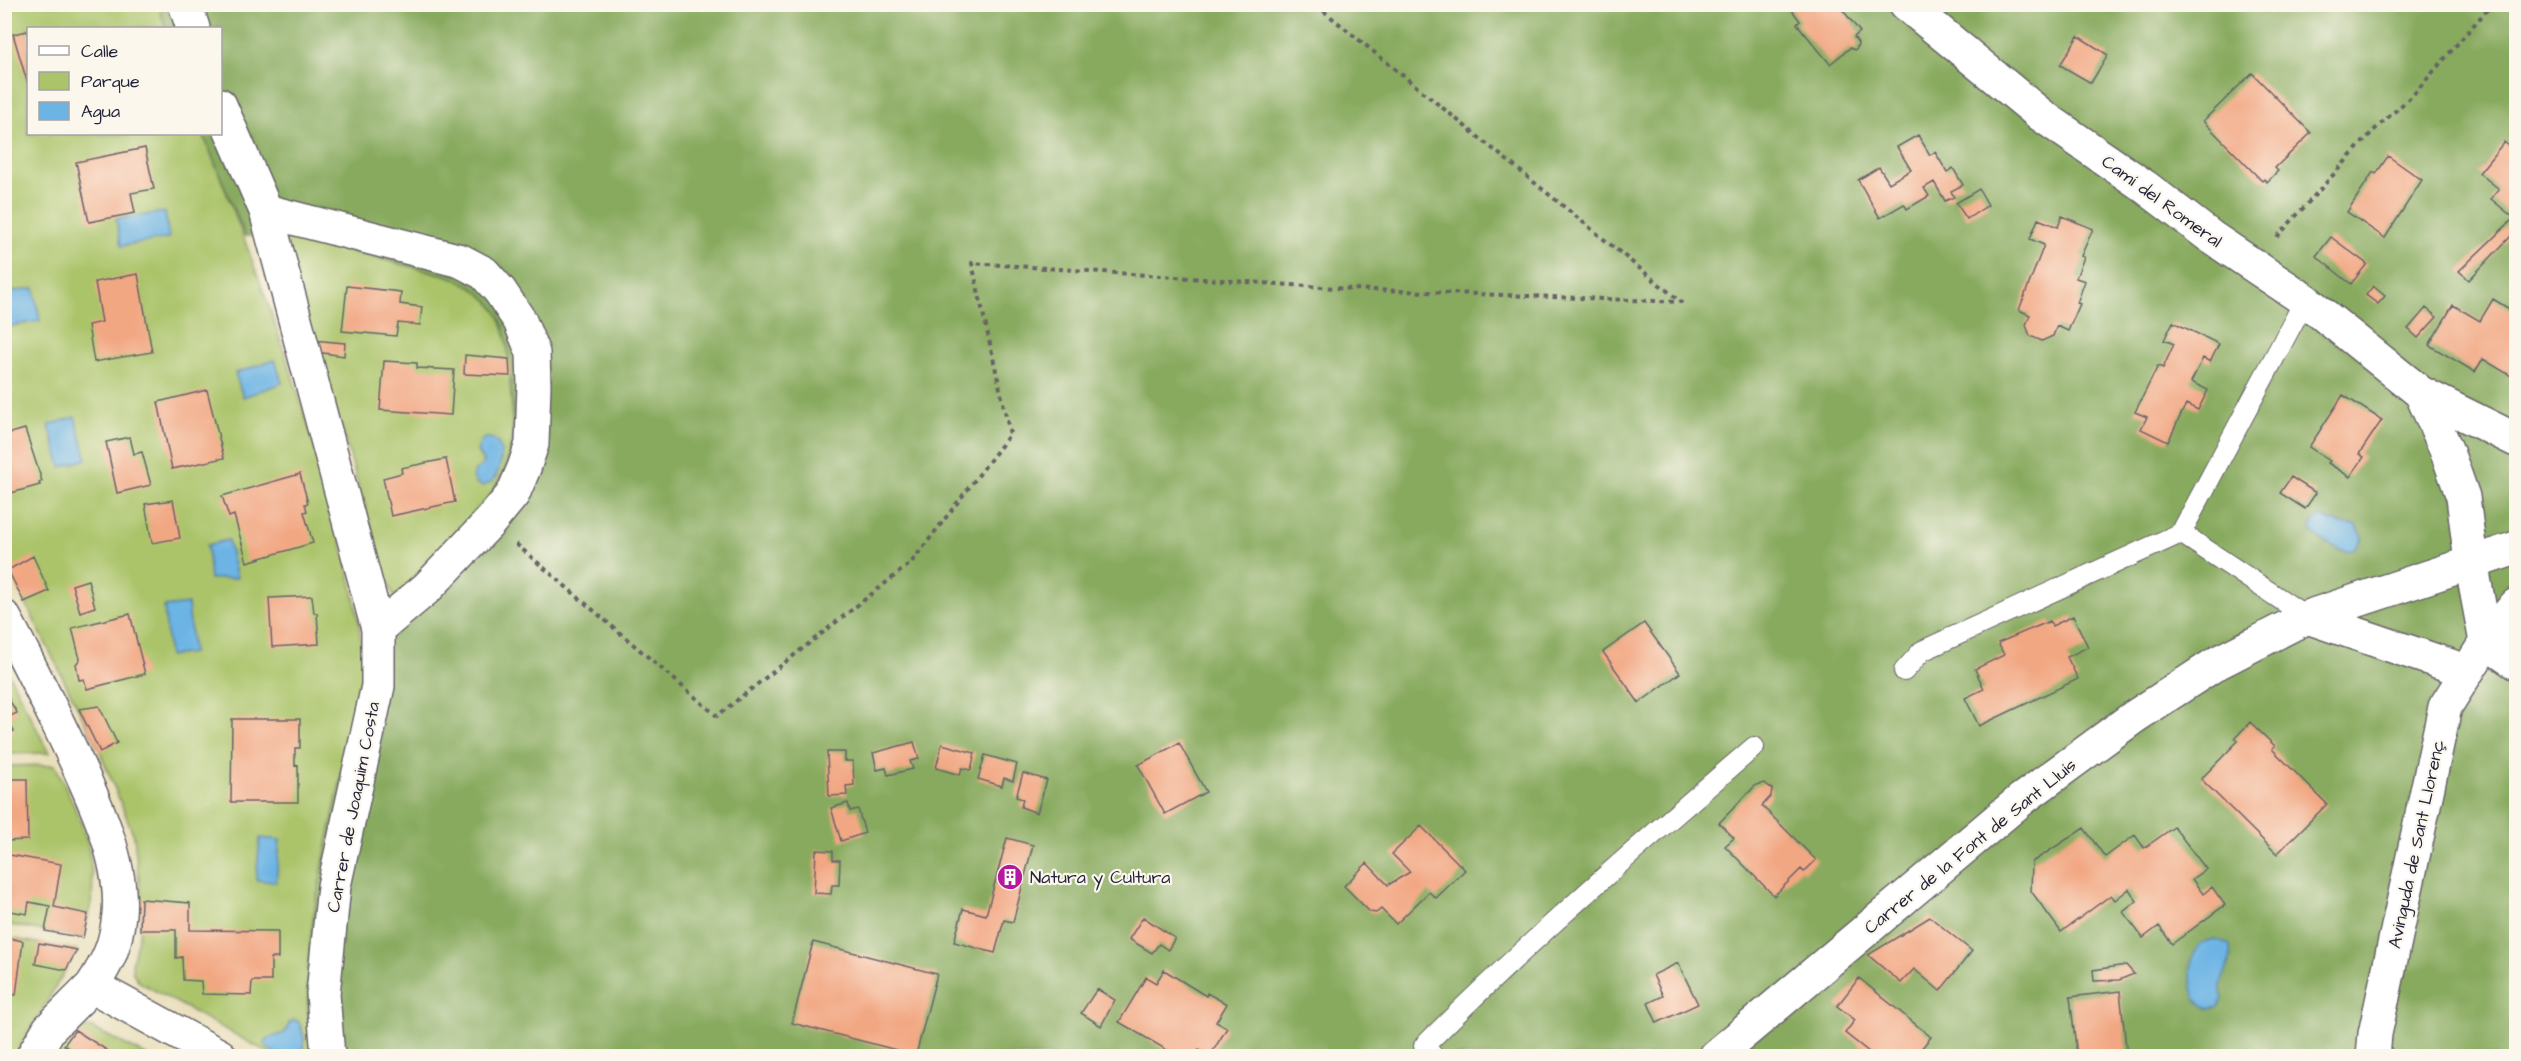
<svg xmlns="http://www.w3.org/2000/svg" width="2521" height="1061" font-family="'Architects Daughter',sans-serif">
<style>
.green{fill:#abc46a;stroke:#667352;stroke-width:1.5}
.forest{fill:#88aa5e;stroke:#55664c;stroke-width:1.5}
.water{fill:#6cb4e4;stroke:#476b90;stroke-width:1.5}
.building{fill:#f2a783}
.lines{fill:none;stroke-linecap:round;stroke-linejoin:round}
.lane-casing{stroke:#686468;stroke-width:22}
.street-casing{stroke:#686468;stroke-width:36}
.secondary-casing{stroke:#686468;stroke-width:36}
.path{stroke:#686468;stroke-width:4;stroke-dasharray:4.5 4.5;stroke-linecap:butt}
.lane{stroke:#fff;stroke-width:20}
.street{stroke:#fff;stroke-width:33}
.secondary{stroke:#fff;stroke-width:33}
.labels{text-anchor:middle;stroke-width:4.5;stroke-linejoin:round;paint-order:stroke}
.street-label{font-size:18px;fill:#22223b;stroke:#fbf7ec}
.poi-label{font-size:18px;fill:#22223b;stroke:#fbf7ec;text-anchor:start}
</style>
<rect width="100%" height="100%" fill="#fbf7ec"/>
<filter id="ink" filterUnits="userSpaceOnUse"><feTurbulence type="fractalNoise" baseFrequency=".0167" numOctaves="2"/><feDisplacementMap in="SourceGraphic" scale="12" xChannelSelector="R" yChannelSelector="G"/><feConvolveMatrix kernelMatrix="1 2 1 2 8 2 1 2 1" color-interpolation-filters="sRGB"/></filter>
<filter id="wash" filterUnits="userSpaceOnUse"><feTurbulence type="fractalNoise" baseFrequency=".008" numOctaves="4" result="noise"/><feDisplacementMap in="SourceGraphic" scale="24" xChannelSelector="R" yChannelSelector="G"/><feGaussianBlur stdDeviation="1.35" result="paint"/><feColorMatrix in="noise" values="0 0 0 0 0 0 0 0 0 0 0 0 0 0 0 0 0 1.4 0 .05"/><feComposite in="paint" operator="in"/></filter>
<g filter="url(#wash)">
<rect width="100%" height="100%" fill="#e9dfbb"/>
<path class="green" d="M 4,5 L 159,5 L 168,28 L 28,28 L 28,134 L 203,134 C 249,247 291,362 324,480 C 342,543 361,605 363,671 L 314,914 L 312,1050 L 309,1056 L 274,1056 L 139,982 L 133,973 L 132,963 L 140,930 L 141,899 L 134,836 L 100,752 L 5,562 Z
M 280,234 L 449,276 L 464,282 L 485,297 L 500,316 L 508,337 L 513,434 L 506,466 L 491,494 L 395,598 L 385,577 L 348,449 Z
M 5,666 L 49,753 L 5,754 Z
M 55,765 C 76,807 96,848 92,897 C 90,910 86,924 83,938 L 5,924 L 4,766 Z
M 4,937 L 77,950 L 15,1056 L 5,1056 Z
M 90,1027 L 148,1056 L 49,1056 C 62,1038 67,1028 90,1027 Z"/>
<path class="forest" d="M 158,5 L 2516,5 L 2516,1056 L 313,1056 C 296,966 321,876 339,787 C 347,749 352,709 363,672 C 367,657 387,608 396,597 C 427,555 488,515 506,466 C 518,435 511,399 509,367 C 507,318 495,295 449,276 L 280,234 L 245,236 L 203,134 L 220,134 L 220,28 L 166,28 Z"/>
<path class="water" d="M 165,212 L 169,238 L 121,246 L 116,219 Z
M 34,288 L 40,321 L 5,327 L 5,293 Z
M 275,360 L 282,383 L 243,397 L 235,373 Z
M 75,417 L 87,459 L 61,467 L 49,425 Z
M 485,438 C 508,436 503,472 491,482 C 488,484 485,485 482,486 L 476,483 L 473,477 L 475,471 L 484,463 L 477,451 L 481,441 Z
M 2321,517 L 2341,524 L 2356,525 L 2363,537 C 2355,555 2347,554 2331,545 C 2324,541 2316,538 2311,531 C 2311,523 2313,519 2321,517 Z
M 228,540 L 237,578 L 210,579 L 207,545 Z
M 188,604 L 193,653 L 169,656 L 164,607 Z
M 260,838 L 280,840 L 276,882 L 256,880 Z
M 2215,939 L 2229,944 C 2237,971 2214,974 2223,999 L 2218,1007 L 2209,1009 L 2196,1000 C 2190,988 2189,963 2195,951 C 2199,943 2207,940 2215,939 Z
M 294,1020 L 299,1022 L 304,1037 L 304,1056 C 291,1057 272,1057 265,1044 L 267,1039 C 278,1032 286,1039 289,1023 Z"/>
<g id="blocks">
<path class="building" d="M 1820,4 L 1838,4 L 1860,32 L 1854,37 L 1858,43 L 1857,48 L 1854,50 L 1850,48 L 1830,64 L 1797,24 L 1800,21 L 1791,9 L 1796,5 L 1816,5 L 1818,7 Z
M 28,31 L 28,85 L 13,34 Z
M 2078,36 L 2108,55 L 2091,83 L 2060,65 Z
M 2252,73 L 2311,133 L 2275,168 L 2278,171 L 2267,182 L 2264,179 L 2262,181 L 2203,121 Z
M 1918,135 L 1930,155 L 1935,152 L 1947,172 L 1953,168 L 1963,185 L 1951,191 L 1954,197 L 1945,201 L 1934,182 L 1924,188 L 1929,196 L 1907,209 L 1904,204 L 1880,218 L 1858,180 L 1879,167 L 1889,183 L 1911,170 L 1897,147 Z
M 2504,142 L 2516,153 L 2516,175 L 2513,180 L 2516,183 L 2516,236 L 2514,233 L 2469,280 L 2459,271 L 2514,218 L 2491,199 L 2499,189 L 2479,173 Z
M 145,148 L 154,189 L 131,193 L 135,213 L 89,222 L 76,162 Z
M 2388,156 L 2422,180 L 2385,238 L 2347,212 L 2373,172 L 2376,174 Z
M 1979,189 L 1988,205 L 1967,219 L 1956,203 Z
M 2062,216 L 2093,229 L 2081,256 L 2084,257 L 2076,278 L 2085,281 L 2077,303 L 2080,304 L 2068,331 L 2057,326 L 2053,336 L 2042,341 L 2030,336 L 2026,325 L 2030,315 L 2019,310 L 2044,245 L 2030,239 L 2038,219 L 2058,227 Z
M 2331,237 L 2367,264 L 2351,284 L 2316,256 Z
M 138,274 L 152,352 L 94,362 L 88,325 L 102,322 L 95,282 Z
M 347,286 L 401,292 L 400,304 L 422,307 L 420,325 L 398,323 L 396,336 L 342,331 Z
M 2373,286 L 2385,296 L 2378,304 L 2366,295 Z
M 2493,299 L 2516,313 L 2516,379 L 2483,359 L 2475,372 L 2429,345 L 2453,305 L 2480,321 Z
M 2426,308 L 2437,317 L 2418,338 L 2408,329 Z
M 2173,322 L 2219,344 L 2210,362 L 2203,358 L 2191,382 L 2208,390 L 2198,410 L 2186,404 L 2168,442 L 2141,429 L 2147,417 L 2135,412 L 2158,366 L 2163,368 L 2174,344 L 2164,340 Z
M 312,340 L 345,343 L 344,356 L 316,352 Z
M 465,355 L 509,359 L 510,376 L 464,374 Z
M 384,361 L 417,363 L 417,368 L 454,370 L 451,415 L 380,410 Z
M 207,390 L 224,458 L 172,469 L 158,402 Z
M 2343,395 L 2382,420 L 2359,454 L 2364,457 L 2350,477 L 2328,463 L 2330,461 L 2309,447 Z
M 25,429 L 42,481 L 39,482 L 40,485 L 4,495 L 4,435 Z
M 130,437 L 134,454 L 142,452 L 151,485 L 117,493 L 106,442 Z
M 446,459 L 455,502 L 391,516 L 383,478 L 402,473 L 401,468 Z
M 300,474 L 308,503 L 305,504 L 307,511 L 304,512 L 313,543 L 247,562 L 234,515 L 229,517 L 222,496 Z
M 2291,477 L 2316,493 L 2305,509 L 2280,493 Z
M 173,500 L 180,538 L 152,543 L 145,504 Z
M 33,556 L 49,591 L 24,602 L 8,570 Z
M 88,580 L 95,607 L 80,612 L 72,585 Z
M 312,596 L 314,613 L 317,613 L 319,644 L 272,647 L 269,598 Z
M 130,614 L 145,674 L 87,689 L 84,679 L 79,680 L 76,664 L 80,659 L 72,628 Z
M 2073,616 L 2088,647 L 2067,657 L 2078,679 L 1979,726 L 1965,698 L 1984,689 L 1975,669 L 2004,655 L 1998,643 L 2050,621 L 2052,626 Z
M 1644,623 L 1680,673 L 1639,703 L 1603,652 Z
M 4,691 L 17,713 L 6,718 L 14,731 L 4,736 Z
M 99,706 L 117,743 L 100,752 L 79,709 Z
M 232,719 L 300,719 L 300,748 L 295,748 L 295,766 L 298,765 L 298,802 L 231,802 Z
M 2250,722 L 2275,746 L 2272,749 L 2327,804 L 2277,854 L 2201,779 L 2238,741 L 2235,738 Z
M 914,742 L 919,759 L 910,761 L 913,769 L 888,775 L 886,768 L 877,770 L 873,753 Z
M 1179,743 L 1206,792 L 1165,814 L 1138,765 Z
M 942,744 L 975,753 L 971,770 L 962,768 L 960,775 L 936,768 Z
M 827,752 L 845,752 L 845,761 L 853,761 L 854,785 L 846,786 L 847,795 L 829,796 Z
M 985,755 L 1017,764 L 1013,781 L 1004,778 L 1002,786 L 978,779 Z
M 1023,773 L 1047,780 L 1037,813 L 1021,807 L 1023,799 L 1016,797 Z
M 4,779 L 27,779 L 28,840 L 4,841 Z
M 1765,783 L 1772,789 L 1771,796 L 1762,806 L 1816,860 L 1804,872 L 1801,869 L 1774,896 L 1725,846 L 1734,838 L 1719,823 L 1756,785 Z
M 848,803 L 850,811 L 858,809 L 865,833 L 841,841 L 831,808 Z
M 1421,826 L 1465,870 L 1436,898 L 1429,892 L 1396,924 L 1381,909 L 1376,913 L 1370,912 L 1344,886 L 1367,863 L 1388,885 L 1410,872 L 1392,854 Z
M 2174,827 L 2206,869 L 2192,879 L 2203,894 L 2212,887 L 2225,905 L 2172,944 L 2159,926 L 2143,938 L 2123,912 L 2137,901 L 2129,889 L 2115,900 L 2111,895 L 2061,932 L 2031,891 L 2032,862 L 2084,828 L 2105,857 L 2135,835 L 2144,848 Z
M 1007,838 L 1033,845 L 1013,922 L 1004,920 L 995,953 L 954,942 L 963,909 L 986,915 Z
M 816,850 L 833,851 L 833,860 L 840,860 L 839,885 L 832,885 L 831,894 L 814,893 Z
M 4,854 L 61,864 L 54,907 L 88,914 L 83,938 L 45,931 L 50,906 L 29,902 L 27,914 L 4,910 Z
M 141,899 L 190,903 L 190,930 L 278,931 L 278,958 L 271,958 L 271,981 L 252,981 L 251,995 L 202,994 L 201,981 L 183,980 L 182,957 L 176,958 L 176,930 L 140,930 Z
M 1143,917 L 1175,938 L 1168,950 L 1159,944 L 1152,953 L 1129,939 Z
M 1930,917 L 1972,951 L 1940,991 L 1914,969 L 1901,983 L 1868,955 Z
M 4,937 L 23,941 L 16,995 L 4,993 Z
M 813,942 L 937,974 L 916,1055 L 792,1023 Z
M 39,943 L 77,950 L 66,970 L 35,964 Z
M 1678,963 L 1698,1004 L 1657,1023 L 1648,1003 L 1663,996 L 1653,975 Z
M 2126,965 L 2134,974 L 2119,980 L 2094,981 L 2093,970 Z
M 1164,970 L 1206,996 L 1207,993 L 1227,1004 L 1216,1022 L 1227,1028 L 1210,1056 L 1199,1050 L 1195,1056 L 1177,1056 L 1119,1022 L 1146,977 L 1156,983 Z
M 1859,978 L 1931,1037 L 1915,1056 L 1874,1056 L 1845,1033 L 1855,1020 L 1837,1006 Z
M 1097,989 L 1115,1000 L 1101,1026 L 1081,1013 Z
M 2120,991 L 2127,1056 L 2077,1056 L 2070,997 Z
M 75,1030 L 116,1056 L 69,1056 L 72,1050 L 64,1045 Z"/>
</g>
</g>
<g filter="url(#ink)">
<use href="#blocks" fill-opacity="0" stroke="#686468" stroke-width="1.5"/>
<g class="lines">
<g class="lane-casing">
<path id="lane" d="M 2181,533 L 2307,617
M 1904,671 L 1922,651 L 2181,533 L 2305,300
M 1433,1056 L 1424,1046 C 1529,941 1641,844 1754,747"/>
</g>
<g class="street-casing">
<path id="street" d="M 185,4 L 193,28
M 1906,4 L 2041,115 L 2144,186 L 2211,237 L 2305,300 L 2421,393 L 2516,440
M 220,105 L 266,211 L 378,629 L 378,686 L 334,886 L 323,994 L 328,1056
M 266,211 L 461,261 L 484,273 L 500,291 L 520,321 L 533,353 L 534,385 L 532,444 L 524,468 L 513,494 L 490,522 L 427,588 L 378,629
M 2421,393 L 2446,449 L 2463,497 L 2471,562 L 2486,642
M 4,617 C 27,659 47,701 68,744 C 91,794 124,858 119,914 C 116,945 109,960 92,986 L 220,1056
M 2307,617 L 2466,671
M 33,1056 L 49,1029 L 92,986
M 1716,1056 L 2022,799 L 2134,717 L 2217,663 L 2307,617 L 2516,548"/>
</g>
<g class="secondary-casing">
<path id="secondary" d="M 2486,642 L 2516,663
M 2373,1056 L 2375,1034 L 2445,707 L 2486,642 L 2516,605"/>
</g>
<path class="path" d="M 2277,237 L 2372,132 L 2413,95 L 2492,4
M 516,544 L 717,716 L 911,563 L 1010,434 L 972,263 L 1350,289 L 1681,302 L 1315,4"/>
<use href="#lane" class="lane"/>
<use href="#street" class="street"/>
<use href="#secondary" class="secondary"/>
</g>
</g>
<defs>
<g id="building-disc" transform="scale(1.35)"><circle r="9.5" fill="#b5179e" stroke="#fbf7ec"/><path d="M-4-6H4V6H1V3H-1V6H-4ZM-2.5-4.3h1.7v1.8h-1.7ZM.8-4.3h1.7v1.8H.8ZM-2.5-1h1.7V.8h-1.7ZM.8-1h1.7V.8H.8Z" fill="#fff"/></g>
</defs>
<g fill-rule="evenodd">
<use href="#building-disc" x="1010" y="877"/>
</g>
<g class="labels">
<g class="street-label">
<text transform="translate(2162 201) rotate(36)" y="6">Camí del Romeral</text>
<text transform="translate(353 807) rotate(-79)" y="6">Carrer de Joaquim Costa</text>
<text transform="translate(2416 844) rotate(-78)" y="6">Avinguda de Sant Llorenç</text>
<text transform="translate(1970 846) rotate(-39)" y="6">Carrer de la Font de Sant Lluís</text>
</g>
<g class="poi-label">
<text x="1030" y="883">Natura y Cultura</text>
</g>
</g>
<rect width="2521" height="1061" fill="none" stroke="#fbf7ec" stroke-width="24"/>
<rect x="27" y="27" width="195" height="108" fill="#fbf7ec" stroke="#a4a2a5" stroke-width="1.5"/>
<rect x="39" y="46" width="30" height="9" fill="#ffffff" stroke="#a4a2a5" stroke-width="1.5"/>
<text x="81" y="57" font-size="18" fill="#22223b">Calle</text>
<rect x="39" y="72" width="30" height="18" fill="#abc46a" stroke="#a4a2a5" stroke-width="1.5"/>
<text x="81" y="87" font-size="18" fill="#22223b">Parque</text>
<rect x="39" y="102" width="30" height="18" fill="#6cb4e4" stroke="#a4a2a5" stroke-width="1.5"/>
<text x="81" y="117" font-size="18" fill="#22223b">Agua</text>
</svg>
